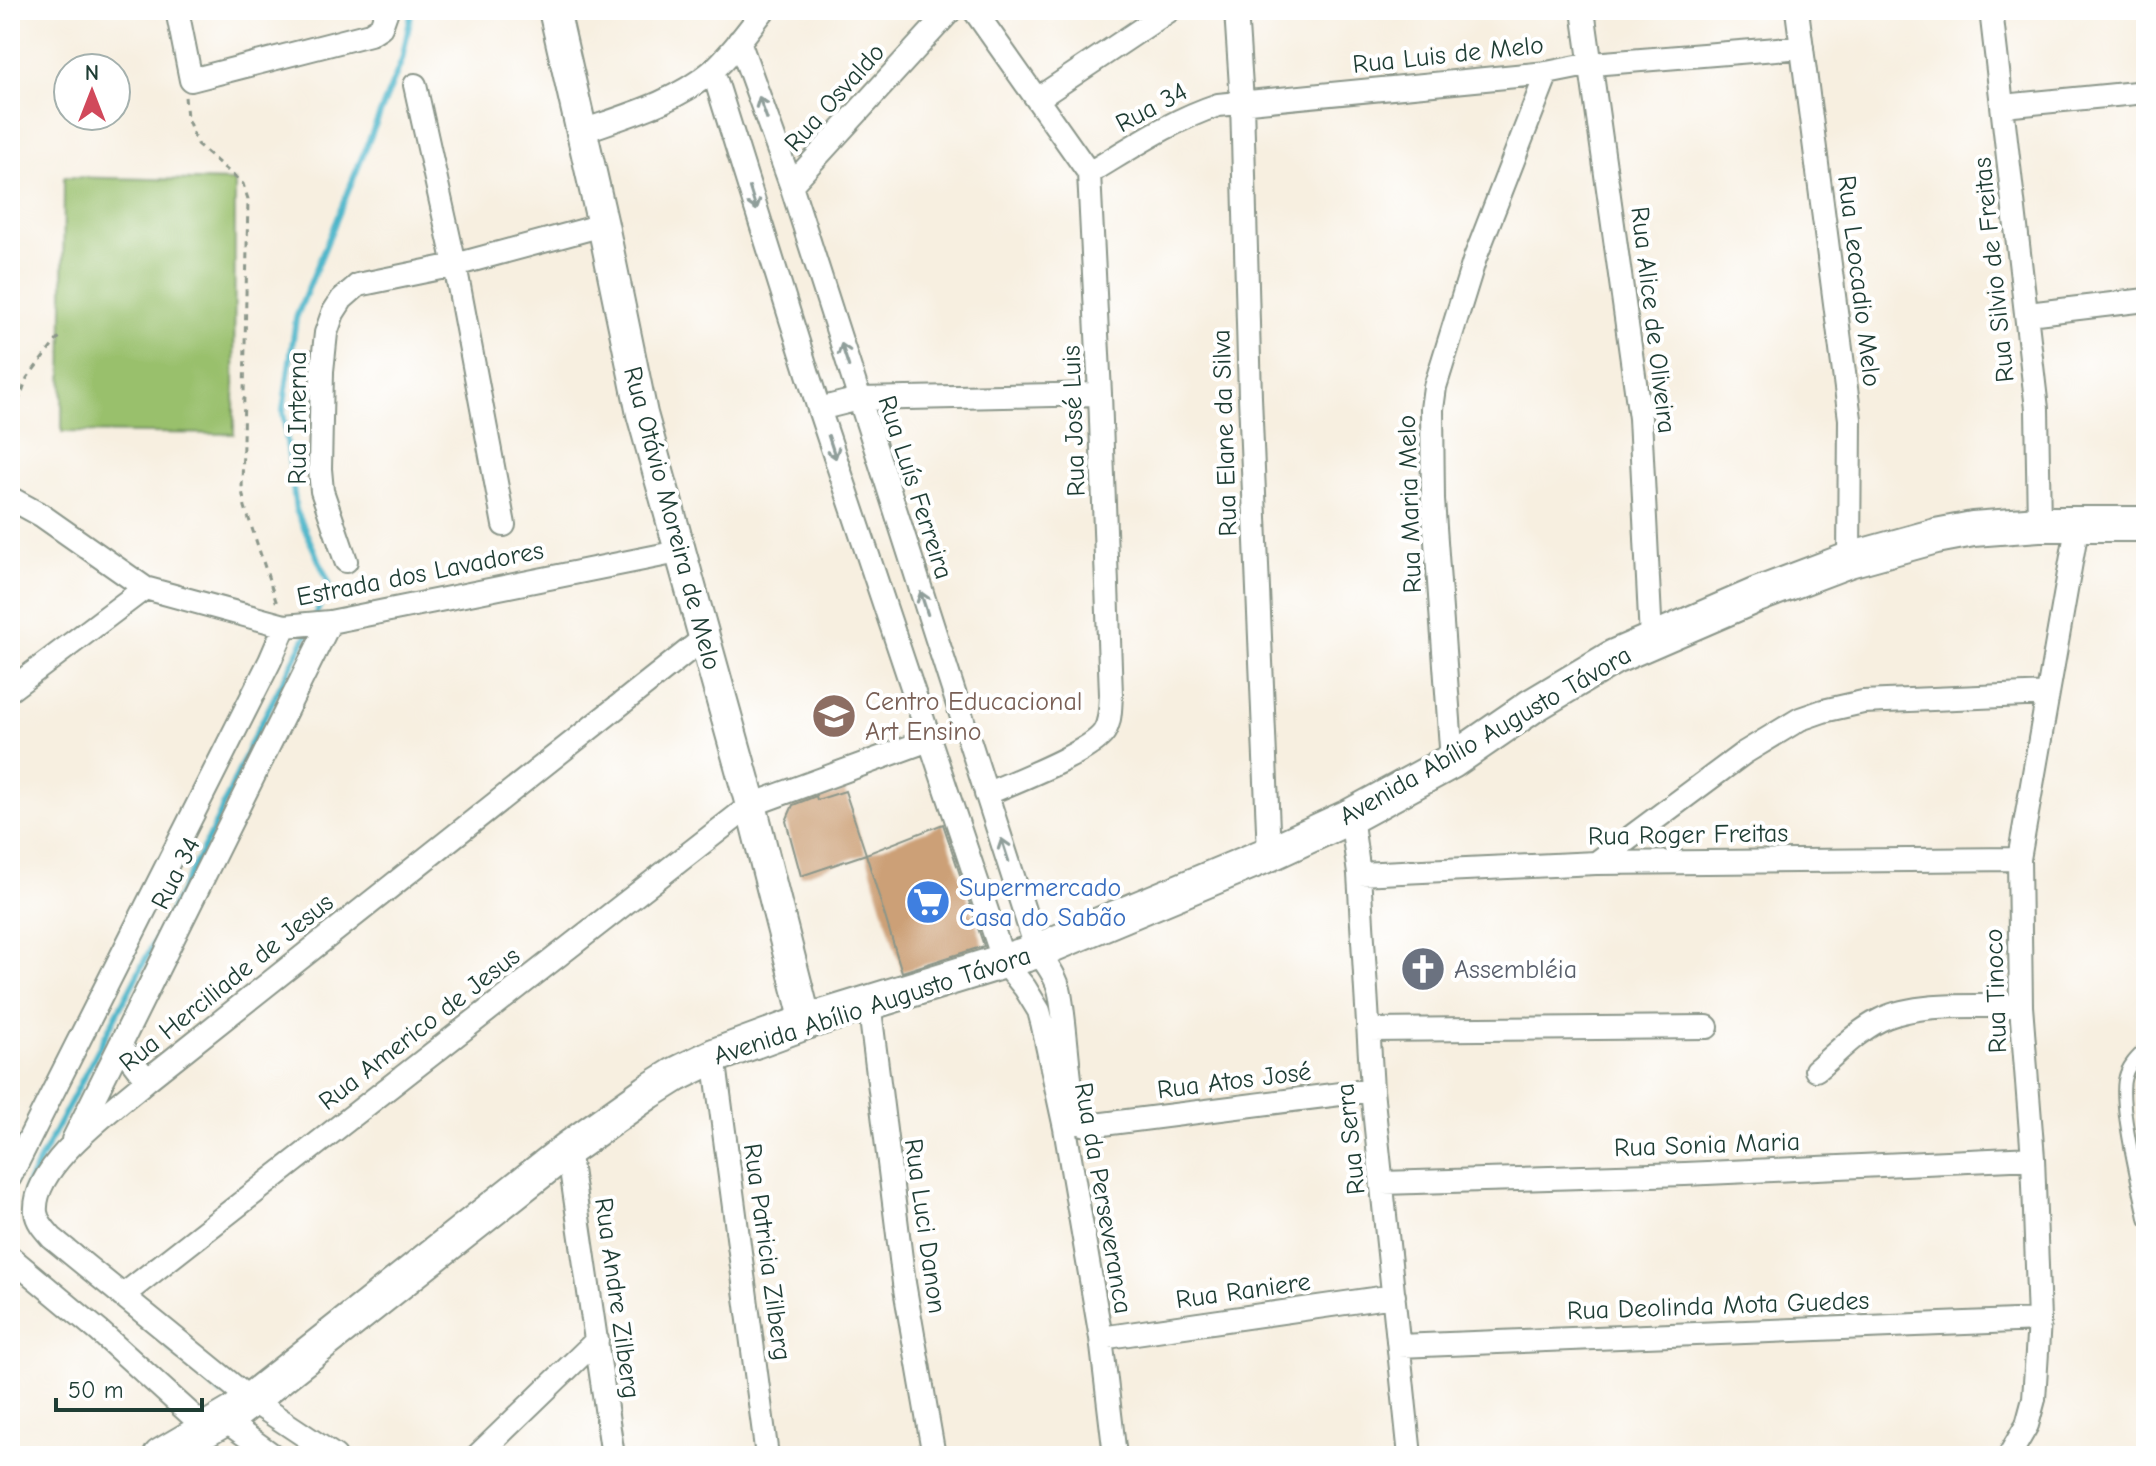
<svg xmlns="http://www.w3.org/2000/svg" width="2156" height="1466" font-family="'Comic Neue',sans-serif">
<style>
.green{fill:#99c06c;stroke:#5c7e50;stroke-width:2}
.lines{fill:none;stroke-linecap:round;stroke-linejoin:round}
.stream{stroke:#4bb5c9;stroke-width:6}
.building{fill:#cca077}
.lane-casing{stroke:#8b968a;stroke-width:15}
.street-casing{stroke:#8b968a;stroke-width:26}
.secondary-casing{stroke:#8b968a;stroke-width:34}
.primary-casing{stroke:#8b968a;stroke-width:38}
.path{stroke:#8b968a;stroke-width:3;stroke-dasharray:6 6;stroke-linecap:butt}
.lane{stroke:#fff;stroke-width:11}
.street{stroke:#fff;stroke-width:22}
.secondary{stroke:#fff;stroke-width:30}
.primary{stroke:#fff;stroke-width:34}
.oneway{stroke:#8f9e9a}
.labels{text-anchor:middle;stroke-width:8;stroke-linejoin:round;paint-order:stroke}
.street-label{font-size:26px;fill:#1f3d34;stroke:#fff}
.education-label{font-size:26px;fill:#785e54;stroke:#fff;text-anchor:start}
.shop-label{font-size:26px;fill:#366cbe;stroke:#fff;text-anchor:start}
.worship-label{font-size:26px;fill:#5b616d;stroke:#fff;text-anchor:start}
</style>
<rect width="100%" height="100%" fill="#fff"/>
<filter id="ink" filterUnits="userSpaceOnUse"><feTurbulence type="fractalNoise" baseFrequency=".0125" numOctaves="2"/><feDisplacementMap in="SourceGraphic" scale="16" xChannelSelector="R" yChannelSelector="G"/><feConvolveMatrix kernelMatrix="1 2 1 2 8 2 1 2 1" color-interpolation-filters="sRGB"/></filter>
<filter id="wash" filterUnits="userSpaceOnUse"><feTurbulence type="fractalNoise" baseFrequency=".006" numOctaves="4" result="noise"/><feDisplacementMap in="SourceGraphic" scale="32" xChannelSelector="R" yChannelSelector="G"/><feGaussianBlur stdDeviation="1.8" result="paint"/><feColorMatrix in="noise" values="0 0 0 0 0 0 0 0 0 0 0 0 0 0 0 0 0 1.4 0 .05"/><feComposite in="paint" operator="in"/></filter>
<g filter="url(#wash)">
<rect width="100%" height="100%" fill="#f7efe0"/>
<path class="green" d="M 64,177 L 235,181 L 234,434 L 62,432 Z"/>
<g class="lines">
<path class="stream" d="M 314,619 L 329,583 L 296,510 L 283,411 L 296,318 L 402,60 L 412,10
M 26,1206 L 26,1187 L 210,836 L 251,743 L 310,629
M 168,1346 L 222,1394"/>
</g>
<g id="blocks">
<path class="building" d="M 845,791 L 866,854 L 801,876 L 786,821 L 793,805 L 816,796 L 817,800 Z
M 943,824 L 984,946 L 902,972 L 866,854 Z"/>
</g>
</g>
<g filter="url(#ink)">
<use href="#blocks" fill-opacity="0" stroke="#8b968a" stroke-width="2"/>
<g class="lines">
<g class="lane-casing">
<path id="lane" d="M 2146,1048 C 2137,1057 2128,1065 2125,1078 C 2118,1104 2140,1189 2146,1220"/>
</g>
<g class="street-casing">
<path id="street" d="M 177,10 L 191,80 L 370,34 L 381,27 L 387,10
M 974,10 L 1089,173 L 1100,394 L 1111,694 C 1110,707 1111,721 1104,732 C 1090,753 1013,782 986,794
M 1236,10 L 1242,102 L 1250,397 L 1269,854
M 1583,10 L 1640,418 L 1651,639
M 1797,10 L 1850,419 L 1849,560
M 1991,10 L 2037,409 L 2039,524
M 739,41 L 791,185 L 1037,951 C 1046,963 1055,975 1059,989 C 1066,1014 1069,1109 1079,1121 C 1084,1127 1095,1125 1103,1124 L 1372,1090
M 713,71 L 819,409 L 1004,962 L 1025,988 L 1039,1011 L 1042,1022 L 1065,1128 L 1101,1338 L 1115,1456
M 415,85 L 455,265 L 504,525
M 1037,99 L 1170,10
M 2003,106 L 2146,92
M 580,132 C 625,116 674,103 711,72 C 731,55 748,30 764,10
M 1089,173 C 1131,148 1172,120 1218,105 L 1547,73 L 1592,64 L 1802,47
M 791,185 L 951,10
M 2028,314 L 2146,300
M 819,409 L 859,399 L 1100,394
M 10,498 L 41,515 L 145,588 L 285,626 L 330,622 L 678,552
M 346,561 L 322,491 L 320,469 L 322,371 L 326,333 L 333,313 L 342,299 L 358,285 L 455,265 L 603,225
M 10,690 L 145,588
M 1452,761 L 1433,500 L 1432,409 L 1435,387 L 1475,258 L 1547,73
M 1351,816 L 1359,874 L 1372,1090 L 1410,1456
M 1596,863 L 1744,753 L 1800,719 L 1823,711 L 1863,702 L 2047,694
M 1359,874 L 1596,863 L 2019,859
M 869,1002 L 904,1283 L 934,1456
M 1369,1030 L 1707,1027
M 120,1045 L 147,1080
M 714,1056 L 767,1456
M 1816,1070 C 1837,1053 1856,1032 1880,1020 C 1917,1001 1980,1007 2021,1006
M 73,1140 L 330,622
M 568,1149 L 613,1456
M 10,1177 L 270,661 L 285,626
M 1382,1183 L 1685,1174 L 2033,1158
M 10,1257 L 100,1332 L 208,1430
M 122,1296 L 751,805 L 929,740
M 1101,1338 L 1394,1296
M 1399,1346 L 2039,1320
M 224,1420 L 274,1456
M 335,1456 L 251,1400 L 52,1238 C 45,1230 37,1222 36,1212 C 32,1165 115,1108 147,1080 L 704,638
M 477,1456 L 597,1340
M 2009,1456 L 2027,1425 L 2034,1399 L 2039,1320 L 2033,1158 L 2021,1006 L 2019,859 L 2078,522"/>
</g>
<g class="secondary-casing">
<path id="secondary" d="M 554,10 L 603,225 L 642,414 L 751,805 L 806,1022"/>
</g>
<g class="primary-casing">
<path id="primary" d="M 161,1456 L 234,1413 L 568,1149 L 648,1092 L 675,1075 L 714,1056 L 806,1022 L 1037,951 L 1269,854 L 1351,816 L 1452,761 L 1532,706 L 1614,657 L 1757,595 L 1849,560 L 1936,536 L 1973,529 L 2039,524 L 2146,524"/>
</g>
<path class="path" d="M 185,97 L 187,117 L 197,144 L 243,184 L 248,199 L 242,490 L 245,507 L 277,604
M 10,425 L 27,378 L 61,335"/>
<use href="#lane" class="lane"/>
<use href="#street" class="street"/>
<use href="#secondary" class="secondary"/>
<use href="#primary" class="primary"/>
</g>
<defs><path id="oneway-shaft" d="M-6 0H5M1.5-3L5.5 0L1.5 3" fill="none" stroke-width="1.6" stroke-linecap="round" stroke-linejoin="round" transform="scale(2)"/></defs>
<g class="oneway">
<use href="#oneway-shaft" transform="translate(763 108) rotate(-110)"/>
<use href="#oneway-shaft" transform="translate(753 199) rotate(73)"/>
<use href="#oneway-shaft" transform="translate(845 355) rotate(-108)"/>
<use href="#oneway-shaft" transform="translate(832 447) rotate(72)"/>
<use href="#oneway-shaft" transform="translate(924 603) rotate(-108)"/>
<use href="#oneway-shaft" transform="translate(1005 850) rotate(-108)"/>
</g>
</g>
<defs>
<g id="school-disc" transform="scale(2.3)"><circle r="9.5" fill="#8d6e63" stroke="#fff"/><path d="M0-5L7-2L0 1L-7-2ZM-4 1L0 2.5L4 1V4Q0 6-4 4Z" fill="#fff"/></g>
<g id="supermarket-disc" transform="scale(2.3)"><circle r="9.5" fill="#3f7fe0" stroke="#fff"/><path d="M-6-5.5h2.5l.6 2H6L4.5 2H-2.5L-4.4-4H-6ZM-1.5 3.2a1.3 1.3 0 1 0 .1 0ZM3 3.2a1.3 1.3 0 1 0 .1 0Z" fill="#fff"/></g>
<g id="church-disc" transform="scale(2.3)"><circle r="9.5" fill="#6b7280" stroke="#fff"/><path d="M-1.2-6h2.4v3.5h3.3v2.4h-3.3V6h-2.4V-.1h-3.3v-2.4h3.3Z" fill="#fff"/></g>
</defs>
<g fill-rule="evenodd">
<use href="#school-disc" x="834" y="716"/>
<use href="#supermarket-disc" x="928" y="902"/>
<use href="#church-disc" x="1423" y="969"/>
</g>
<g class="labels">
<g class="street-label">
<text transform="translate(1448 54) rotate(-6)" y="9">Rua Luis de Melo</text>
<text transform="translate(834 97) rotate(-48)" y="9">Rua Osvaldo</text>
<text transform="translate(1151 107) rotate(-28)" y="9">Rua 34</text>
<text transform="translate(1993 270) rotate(-96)" y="9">Rua Silvio de Freitas</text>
<text transform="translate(1860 281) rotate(83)" y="9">Rua Leocadio Melo</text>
<text transform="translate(1654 320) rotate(83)" y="9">Rua Alice de Oliveira</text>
<text transform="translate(297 418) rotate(-90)" y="9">Rua Interna</text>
<text transform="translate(1073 421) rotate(-92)" y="9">Rua José Luis</text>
<text transform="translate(1224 433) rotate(-92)" y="9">Rua Elane da Silva</text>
<text transform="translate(916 487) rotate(72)" y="9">Rua Luís Ferreira</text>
<text transform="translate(1409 504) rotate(-92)" y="9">Rua Maria Melo</text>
<text transform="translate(673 518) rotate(75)" y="9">Rua Otávio Moreira de Melo</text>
<text transform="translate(420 573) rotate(-11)" y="9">Estrada dos Lavadores</text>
<text transform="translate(1485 735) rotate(-30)" y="9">Avenida Abílio Augusto Távora</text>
<text transform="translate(1688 834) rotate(-1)" y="9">Rua Roger Freitas</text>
<text transform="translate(175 873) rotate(-63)" y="9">Rua 34</text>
<text transform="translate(226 982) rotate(-39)" y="9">Rua Herciliade de Jesus</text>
<text transform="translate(1995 991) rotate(-92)" y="9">Rua Tinoco</text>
<text transform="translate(872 1005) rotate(-18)" y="9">Avenida Abílio Augusto Távora</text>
<text transform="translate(419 1028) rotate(-38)" y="9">Rua Americo de Jesus</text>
<text transform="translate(1234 1080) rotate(-7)" y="9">Rua Atos José</text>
<text transform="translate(1350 1139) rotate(-96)" y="9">Rua Serra</text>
<text transform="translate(1707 1144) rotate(-2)" y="9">Rua Sonia Maria</text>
<text transform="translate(1104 1198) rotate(80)" y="9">Rua da Perseveranca</text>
<text transform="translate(926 1226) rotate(82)" y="9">Rua Luci Danon</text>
<text transform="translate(768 1252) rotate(82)" y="9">Rua Patricia Zilberg</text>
<text transform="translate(1243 1290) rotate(-8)" y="9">Rua Raniere</text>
<text transform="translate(618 1298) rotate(82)" y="9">Rua Andre Zilberg</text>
<text transform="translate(1718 1305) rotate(-2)" y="9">Rua Deolinda Mota Guedes</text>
</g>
<g class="education-label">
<text x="865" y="710">Centro Educacional<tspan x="865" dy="30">Art Ensino</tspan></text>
</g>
<g class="shop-label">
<text x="959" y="896">Supermercado<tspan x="959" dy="30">Casa do Sabão</tspan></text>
</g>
<g class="worship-label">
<text x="1454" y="978">Assembléia</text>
</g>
</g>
<rect width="2156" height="1466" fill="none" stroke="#fff" stroke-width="40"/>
<g transform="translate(92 92)"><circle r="38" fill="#ffffff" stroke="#a5b1ae" stroke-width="2"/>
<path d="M0-6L14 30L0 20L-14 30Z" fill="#d1495b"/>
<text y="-12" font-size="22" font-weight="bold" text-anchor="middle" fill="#1f3d34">N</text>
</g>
<path d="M56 1398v12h146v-12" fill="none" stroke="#1f3d34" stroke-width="4"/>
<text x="68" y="1398" font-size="24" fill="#1f3d34" stroke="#ffffff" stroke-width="6" paint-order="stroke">50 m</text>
</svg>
